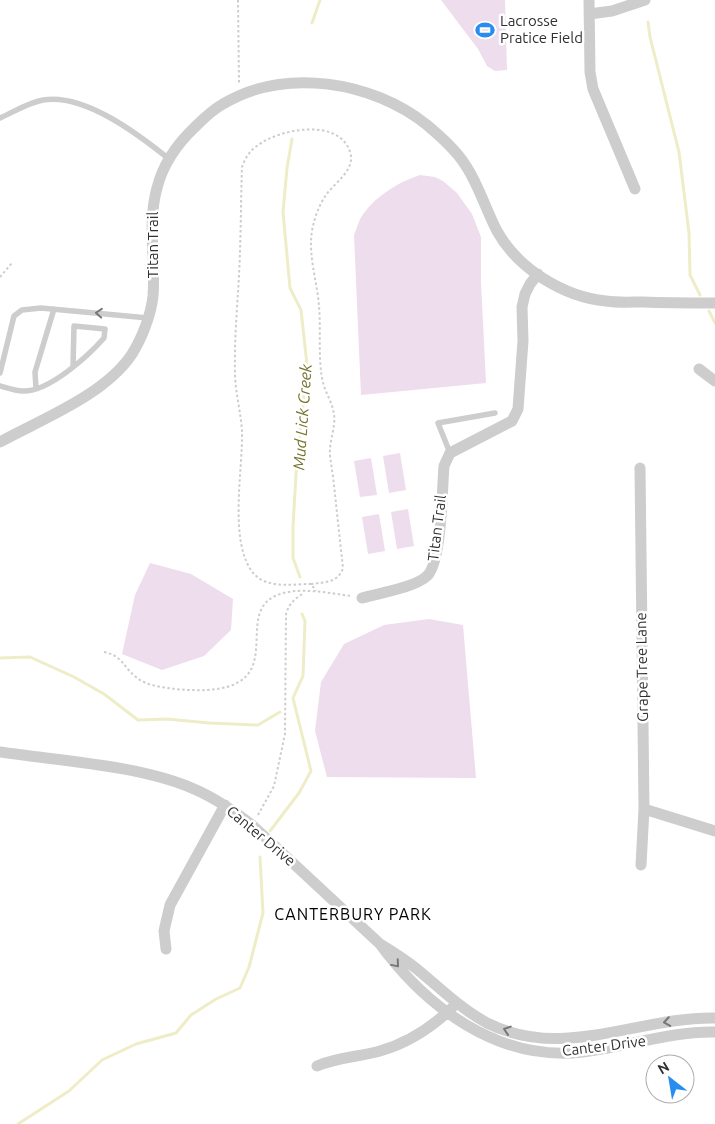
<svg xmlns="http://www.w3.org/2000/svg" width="715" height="1124" font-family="Ubuntu,sans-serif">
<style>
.green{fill:#eedded}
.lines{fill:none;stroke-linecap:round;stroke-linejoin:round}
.stream{stroke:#eeedc8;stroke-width:3}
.path{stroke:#cdcdcd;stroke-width:2;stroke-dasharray:2.5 2.5;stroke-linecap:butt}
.lane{stroke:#cdcdcd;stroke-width:5.5}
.street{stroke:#cdcdcd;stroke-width:11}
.oneway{stroke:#777}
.labels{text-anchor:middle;stroke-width:5;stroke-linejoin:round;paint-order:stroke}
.poi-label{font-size:15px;fill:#303030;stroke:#fff;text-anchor:start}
.street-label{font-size:15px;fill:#303030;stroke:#fff}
.water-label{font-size:16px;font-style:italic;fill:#76732e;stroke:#fff}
.neighbourhood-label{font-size:16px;letter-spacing:1px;fill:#000;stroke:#fff}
</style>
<rect width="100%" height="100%" fill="#fff"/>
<path class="green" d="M 441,0 L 505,0 L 507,70 L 495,71 L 487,66 L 478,49 Z
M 420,175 L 435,177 L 443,181 L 457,193 L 472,214 L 481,237 L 481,282 L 486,383 L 361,395 L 354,235 C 357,228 359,219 364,213 C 377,195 399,182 420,175 Z
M 400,453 L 406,490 L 389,493 L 383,456 Z
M 371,458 L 377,495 L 360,497 L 354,461 Z
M 408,509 L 414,546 L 397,549 L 391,512 Z
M 379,514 L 385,551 L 368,554 L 362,517 Z
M 150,563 L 191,574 L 233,599 L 231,630 L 204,656 L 162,670 L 122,654 L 135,595 Z
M 429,619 L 463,625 L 476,778 L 327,777 L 315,731 L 321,682 L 344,644 L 384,625 Z"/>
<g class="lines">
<path class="stream" d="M 648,22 L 650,37 L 679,152 L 689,233 L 690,275 L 700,295
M 312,23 L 320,0
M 292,139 L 287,168 L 283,212 L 290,288 L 301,310 L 307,365 L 296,474 L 293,527 L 293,558 L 300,577
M 709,311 L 715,323
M 0,658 L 30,657 L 74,677 L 104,694 L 138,720 L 167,719 L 209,723 L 258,725 L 280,712
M 270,831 L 299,793 L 311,771 L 293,698 L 303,676 L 305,621 L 302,614
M 18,1124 L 69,1091 L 102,1060 L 136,1044 L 176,1033 L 191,1015 L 216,999 L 240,988 L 249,967 L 263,913 L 260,857"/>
<path class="path" d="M 238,0 L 239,84
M 0,277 L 12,263
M 311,584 C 293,584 268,589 254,574 C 228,544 243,470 242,432 C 241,412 235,392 235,372 C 234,331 239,292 240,251 C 241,223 241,195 242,167 C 245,159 249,151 257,146 C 278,129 339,117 350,152 C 356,170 335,182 326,195 C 319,205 314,219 312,231 C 308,255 317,281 319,306 C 321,330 318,355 322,378 C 324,391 332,401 334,414 C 336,427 329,441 330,455 C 331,465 333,475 334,485 C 337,513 340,541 343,568 C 338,583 325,582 311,584 L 316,591
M 104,652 C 123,656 123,667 136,677 C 146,686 162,687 175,689 C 302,701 229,618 275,596 C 296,586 329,593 351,596
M 258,815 L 274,786 L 285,734 L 286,614 C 289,604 294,599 304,593"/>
<path class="lane" d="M 0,118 C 14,112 27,103 43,100 C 84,93 138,134 169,159
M 0,373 L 14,316 L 22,310 L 41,308 L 148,318
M 0,386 C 7,388 16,391 23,391 C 49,392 88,356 104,338 L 105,329 L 74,326 L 73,367
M 36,389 L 35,372 L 54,309
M 450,453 L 438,423 L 495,413"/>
<path class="street" d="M 589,0 L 590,72 L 593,89 L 635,189
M 589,14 L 612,11 L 645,0
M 699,369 L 715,381
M 0,442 C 42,419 105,395 132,354 C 142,338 151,315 153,296 C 156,259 147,224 157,188 C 163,164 177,144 195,127 C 203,119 212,110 223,104 C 285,67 372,81 427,125 C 441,137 456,150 466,166 C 479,186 486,210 497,231 C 518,269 564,297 606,301 C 618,303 631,302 643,302 C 667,303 691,303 715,303
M 640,468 L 644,809 L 641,865
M 362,598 C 379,593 414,588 427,576 C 442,562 442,488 444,466 L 450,453 L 512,421 L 518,409 L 523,341 L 522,307 L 525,294 L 530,284 L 538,274
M 0,752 C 60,761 139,765 194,789 C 215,798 234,811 252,825 L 380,944
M 644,809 L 715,831
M 166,949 L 164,931 L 170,905 L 225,805
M 715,1018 C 636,1017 564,1061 487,1023 C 461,1009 440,988 418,970 C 406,960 393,952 380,944 C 427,1008 499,1062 583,1052 C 627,1047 671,1031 715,1032
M 317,1066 C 338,1057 359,1057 380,1051 C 408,1043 431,1028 452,1008"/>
</g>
<defs><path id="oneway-chevron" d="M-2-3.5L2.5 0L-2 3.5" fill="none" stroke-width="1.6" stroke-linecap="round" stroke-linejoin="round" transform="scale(1.25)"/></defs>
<g class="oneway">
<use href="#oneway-chevron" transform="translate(99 313) rotate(-175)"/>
<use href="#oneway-chevron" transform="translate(396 964) rotate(50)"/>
<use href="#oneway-chevron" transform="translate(667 1022) rotate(171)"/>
<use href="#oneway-chevron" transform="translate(507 1030) rotate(-162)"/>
</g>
<defs>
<g id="stadium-bare" transform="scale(1.5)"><path d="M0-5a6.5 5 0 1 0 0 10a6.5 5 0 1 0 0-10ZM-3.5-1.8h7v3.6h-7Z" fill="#298df0" stroke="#fff" stroke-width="2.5" paint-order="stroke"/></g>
</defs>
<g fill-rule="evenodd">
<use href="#stadium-bare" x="485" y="30"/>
</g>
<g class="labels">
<g class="poi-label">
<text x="500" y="26">Lacrosse<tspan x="500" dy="17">Pratice Field</tspan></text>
</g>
<g class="street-label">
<text transform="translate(153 245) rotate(-90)" y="5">Titan Trail</text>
<text transform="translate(437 528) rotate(-83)" y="5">Titan Trail</text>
<text transform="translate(642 667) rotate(-91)" y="5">Grape Tree Lane</text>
<text transform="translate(261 836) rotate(40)" y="5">Canter Drive</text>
<text transform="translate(604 1046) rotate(-7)" y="5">Canter Drive</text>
</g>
<g class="water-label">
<text transform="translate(302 417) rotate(-86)" y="6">Mud Lick Creek</text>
</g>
<g class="neighbourhood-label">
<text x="353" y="920">CANTERBURY PARK</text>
</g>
</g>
<g transform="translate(670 1079) rotate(329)"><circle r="24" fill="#ffffff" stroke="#acacac"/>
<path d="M0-4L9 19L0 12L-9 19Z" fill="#298df0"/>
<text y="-8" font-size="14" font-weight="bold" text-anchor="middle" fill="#303030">N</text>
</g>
</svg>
